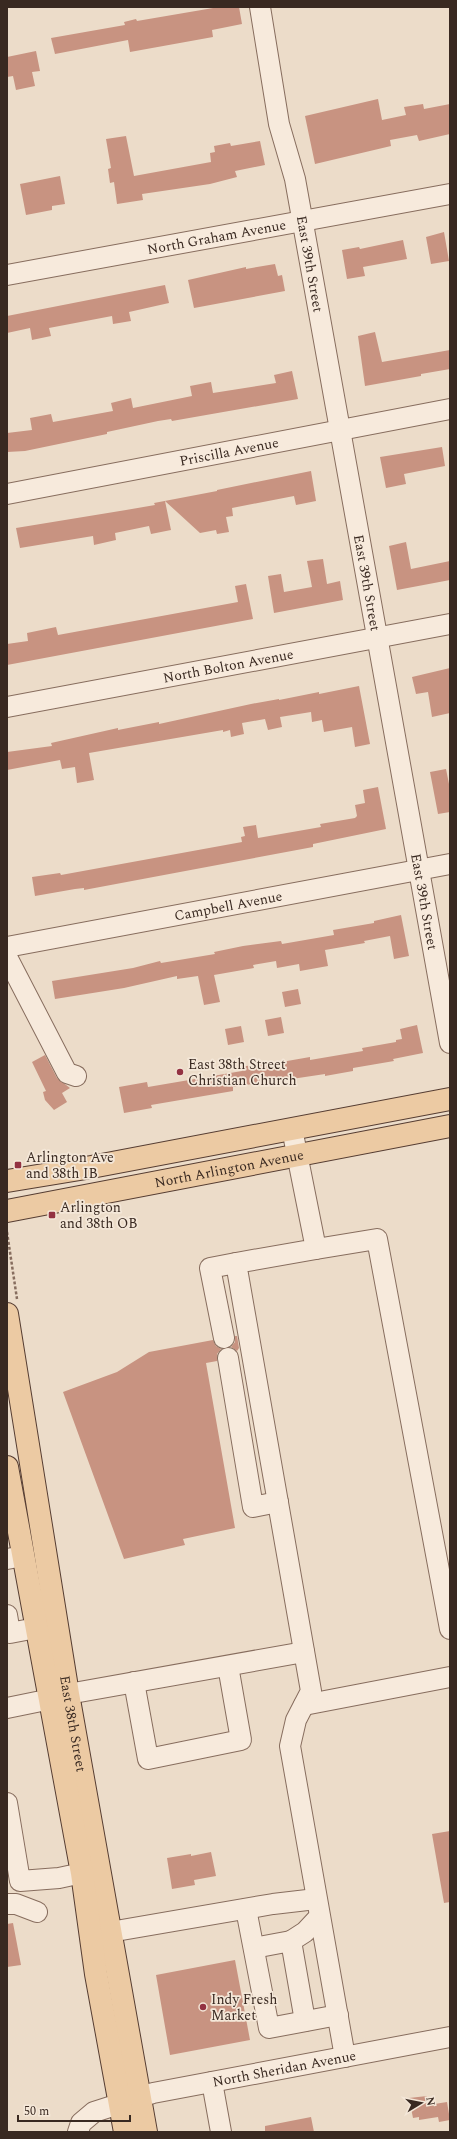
<svg xmlns="http://www.w3.org/2000/svg" width="457" height="2139" font-family="Spectral,serif">
<style>
.building{fill:#c89381}
.lines{fill:none;stroke-linecap:round;stroke-linejoin:round}
.minor-casing{stroke:#876d5e;stroke-width:22}
.major-casing{stroke:#563d32;stroke-width:24}
.path{stroke:#876d5e;stroke-width:2.5;stroke-dasharray:3 2;stroke-linecap:butt}
.minor{stroke:#f7eadc;stroke-width:20}
.major{stroke:#eccaa3;stroke-width:22}
.poi-dot{fill:#933242;stroke:#f4e7d8;stroke-width:1.5}
.labels{text-anchor:middle;stroke-width:3.5;stroke-linejoin:round;paint-order:stroke}
.street-label{font-size:14px;fill:#392921;stroke:#f4e7d8}
.poi-label{font-size:14px;fill:#392921;stroke:#f4e7d8;text-anchor:start}
</style>
<rect width="100%" height="100%" fill="#ecdcc9"/>
<path class="building" d="M 219,7 L 239,7 L 242,24 L 212,30 L 213,37 L 130,52 L 128,40 L 55,54 L 51,38 L 125,25 L 124,22 L 136,19 L 137,21 Z
M 36,51 L 40,71 L 32,72 L 35,86 L 16,90 L 13,76 L 7,77 L 7,57 Z
M 378,99 L 382,120 L 406,115 L 404,107 L 423,104 L 424,109 L 450,104 L 450,134 L 419,141 L 417,135 L 390,140 L 391,146 L 315,164 L 305,116 Z
M 126,136 L 134,176 L 211,162 L 210,153 L 215,152 L 214,146 L 230,143 L 231,146 L 260,141 L 265,165 L 235,171 L 237,177 L 210,184 L 142,194 L 143,200 L 117,204 L 114,182 L 110,183 L 108,169 L 111,168 L 106,139 Z
M 60,176 L 65,204 L 52,206 L 52,210 L 26,215 L 20,184 Z
M 444,232 L 449,261 L 431,264 L 426,237 Z
M 403,240 L 407,259 L 363,267 L 365,276 L 347,279 L 342,250 L 359,247 L 360,249 Z
M 275,264 L 278,276 L 282,275 L 285,291 L 194,308 L 188,280 L 246,267 L 246,269 Z
M 165,285 L 169,303 L 129,312 L 131,321 L 113,324 L 112,316 L 49,328 L 51,336 L 32,340 L 30,328 L 7,333 L 7,316 Z
M 375,332 L 382,362 L 450,350 L 450,369 L 421,374 L 421,376 L 365,386 L 358,336 Z
M 292,371 L 298,399 L 172,421 L 171,419 L 158,421 L 107,432 L 107,434 L 25,451 L 7,452 L 7,433 L 32,430 L 30,418 L 51,414 L 53,422 L 113,411 L 111,403 L 131,398 L 133,408 L 192,396 L 190,386 L 211,382 L 213,393 L 276,383 L 274,375 Z
M 442,447 L 445,466 L 404,474 L 406,484 L 386,488 L 380,457 Z
M 311,471 L 316,501 L 296,505 L 294,496 L 232,508 L 233,516 L 226,517 L 229,532 L 217,534 L 216,530 L 200,533 L 165,501 L 171,530 L 151,534 L 149,526 L 115,533 L 116,540 L 94,545 L 93,536 L 20,548 L 16,528 L 126,510 L 155,505 L 154,503 L 217,491 L 217,490 Z
M 406,542 L 411,569 L 450,561 L 450,580 L 397,590 L 389,546 Z
M 323,559 L 327,584 L 340,581 L 343,600 L 274,613 L 268,576 L 281,574 L 284,592 L 312,587 L 307,561 Z
M 246,584 L 253,619 L 7,665 L 7,644 L 28,641 L 27,633 L 56,627 L 58,635 L 238,602 L 235,586 Z
M 450,668 L 450,713 L 432,717 L 428,692 L 416,694 L 412,677 Z
M 359,686 L 370,744 L 355,747 L 352,727 L 324,732 L 322,720 L 312,722 L 311,712 L 280,717 L 282,727 L 268,730 L 265,719 L 242,723 L 244,734 L 231,737 L 230,730 L 223,732 L 223,730 L 89,753 L 94,780 L 77,783 L 75,767 L 62,769 L 60,760 L 7,770 L 7,752 L 52,746 L 51,743 L 118,728 L 118,730 L 159,722 L 159,724 L 251,704 L 279,699 L 279,700 L 319,692 L 319,694 Z
M 446,769 L 450,789 L 450,812 L 438,814 L 430,772 Z
M 378,787 L 386,829 L 313,844 L 313,847 L 84,890 L 84,888 L 75,889 L 35,896 L 32,877 L 60,873 L 61,875 L 242,842 L 241,837 L 245,836 L 243,827 L 256,825 L 258,838 L 321,827 L 320,824 L 355,818 L 357,816 L 355,805 L 365,803 L 363,790 Z
M 401,915 L 409,956 L 394,959 L 390,936 L 364,941 L 365,943 L 325,950 L 328,966 L 300,971 L 299,964 L 277,968 L 276,961 L 253,965 L 254,968 L 214,975 L 220,1002 L 204,1005 L 198,976 L 177,979 L 177,976 L 124,988 L 55,999 L 52,981 L 133,968 L 160,961 L 161,963 L 215,954 L 214,952 L 243,946 L 281,941 L 282,944 L 334,935 L 333,930 L 374,923 L 374,921 Z
M 298,989 L 301,1004 L 285,1007 L 282,992 Z
M 281,1017 L 284,1033 L 268,1036 L 265,1020 Z
M 417,1025 L 423,1053 L 393,1059 L 394,1061 L 353,1068 L 353,1071 L 325,1076 L 325,1074 L 285,1080 L 284,1079 L 233,1087 L 233,1091 L 151,1105 L 152,1108 L 124,1113 L 119,1087 L 147,1082 L 148,1087 L 242,1071 L 241,1067 L 269,1062 L 270,1064 L 310,1057 L 310,1060 L 363,1051 L 362,1048 L 396,1042 L 396,1040 L 402,1039 L 400,1029 Z
M 241,1026 L 244,1042 L 228,1045 L 225,1029 Z
M 45,1055 L 57,1078 L 70,1088 L 62,1093 L 67,1102 L 54,1110 L 45,1100 L 43,1092 L 46,1091 L 32,1062 Z
M 235,1336 L 237,1336 L 239,1348 L 237,1351 L 231,1347 L 235,1342 Z
M 213,1340 L 216,1346 L 221,1349 L 217,1354 L 217,1361 L 206,1363 L 235,1528 L 183,1539 L 185,1545 L 124,1559 L 63,1392 L 117,1372 L 149,1352 Z
M 450,1831 L 450,1902 L 444,1903 L 432,1834 Z
M 211,1852 L 216,1876 L 194,1880 L 195,1885 L 172,1889 L 167,1858 L 191,1854 L 191,1856 Z
M 13,1923 L 21,1965 L 7,1967 L 7,1924 Z
M 235,1960 L 250,2040 L 170,2055 L 156,1975 Z
M 427,2096 L 428,2105 L 447,2102 L 450,2120 L 439,2122 L 438,2117 L 419,2120 L 419,2117 L 413,2118 L 409,2098 Z
M 311,2117 L 314,2132 L 265,2132 L 265,2126 Z"/>
<g class="lines">
<g class="minor-casing">
<g id="minor">
<path id="s1" d="M 260,7 L 279,124 L 295,179 L 450,1043"/>
<path id="s2" d="M 7,275 L 450,194"/>
<path id="s3" d="M 7,494 L 450,409"/>
<path id="s4" d="M 7,707 L 450,624"/>
<path id="s5" d="M 7,947 L 450,864"/>
<path d="M 7,957 L 67,1073 L 76,1076"/>
<path d="M 292,1129 L 316,1249 L 236,1263 L 311,1691 L 296,1720 L 290,1746 L 345,2057"/>
<path d="M 316,1249 L 377,1239 L 450,1629"/>
<path d="M 224,1338 L 210,1268 L 236,1263"/>
<path d="M 228,1358 L 253,1507 L 278,1502"/>
<path d="M 7,1559 L 23,1556"/>
<path d="M 7,1615 L 10,1633 L 36,1628"/>
<path d="M 134,1682 L 148,1759 L 241,1740 L 228,1666"/>
<path d="M 68,1694 L 304,1652"/>
<path d="M 304,1705 L 450,1677"/>
<path d="M 7,1708 L 51,1699"/>
<path d="M 7,1803 L 20,1881 L 59,1878 L 82,1873"/>
<path d="M 7,1904 L 16,1904 L 37,1912"/>
<path d="M 246,1909 L 269,2028 L 338,2015"/>
<path d="M 110,1932 L 273,1904 L 316,1899"/>
<path d="M 291,1941 L 305,1932 L 319,1917"/>
<path d="M 254,1948 L 291,1941 L 305,2021"/>
<path d="M 212,2082 L 221,2132"/>
<path id="s6" d="M 78,2132 L 81,2123 L 94,2112 L 153,2093 L 450,2037"/>
</g>
</g>
<g class="major-casing">
<g id="major">
<path d="M 7,1181 L 86,1168 L 450,1099"/>
<path id="s7" d="M 7,1211 L 450,1126"/>
<path id="s8" d="M 7,1314 L 68,1694 L 146,2132"/>
<path d="M 7,1467 L 82,1873 L 96,1974 L 125,2132"/>
</g>
</g>
<path class="path" d="M 7,1232 L 17,1299"/>
<use href="#minor" class="minor"/>
<use href="#major" class="major"/>
</g>
<g class="poi-dot">
<circle cx="180" cy="1072" r="4"/>
<rect x="14" y="1161" width="8" height="8" rx="2"/>
<rect x="48" y="1211" width="8" height="8" rx="2"/>
<circle cx="203" cy="2007" r="4"/>
</g>
<g class="labels">
<g class="street-label">
<text dy="5" stroke="none"><textPath href="#s2" startOffset="213">North Graham Avenue</textPath></text>
<text dy="5" stroke="none"><textPath href="#s1" startOffset="262">East 39th Street</textPath></text>
<text dy="5" stroke="none"><textPath href="#s3" startOffset="226">Priscilla Avenue</textPath></text>
<text dy="5" stroke="none"><textPath href="#s1" startOffset="586">East 39th Street</textPath></text>
<text dy="5" stroke="none"><textPath href="#s4" startOffset="225">North Bolton Avenue</textPath></text>
<text dy="5" stroke="none"><textPath href="#s1" startOffset="910">East 39th Street</textPath></text>
<text dy="5" stroke="none"><textPath href="#s5" startOffset="225">Campbell Avenue</textPath></text>
<text dy="5" stroke="none"><textPath href="#s7" startOffset="226">North Arlington Avenue</textPath></text>
<text dy="5" stroke="none"><textPath href="#s8" startOffset="415">East 38th Street</textPath></text>
<text dy="5" stroke="none"><textPath href="#s6" startOffset="222">North Sheridan Avenue</textPath></text>
</g>
<g class="poi-label">
<text x="188" y="1069">East 38th Street<tspan x="188" dy="16">Christian Church</tspan></text>
<text x="26" y="1162">Arlington Ave<tspan x="26" dy="16">and 38th IB</tspan></text>
<text x="60" y="1212">Arlington<tspan x="60" dy="16">and 38th OB</tspan></text>
<text x="211" y="2004">Indy Fresh<tspan x="211" dy="16">Market</tspan></text>
</g>
</g>
<rect width="457" height="2139" fill="none" stroke="#392921" stroke-width="16"/>
<g transform="translate(421 2103) rotate(80)" stroke="#f4e7d8" stroke-width="3" paint-order="stroke">
<path d="M0-3L7 15L0 10L-7 15Z" fill="#392921"/>
<text y="-6" font-size="11" font-weight="bold" text-anchor="middle" fill="#392921">N</text>
</g>
<path d="M18 2115v6h112v-6" fill="none" stroke="#392921" stroke-width="2"/>
<text x="24" y="2115" font-size="12" fill="#392921" stroke="#f4e7d8" stroke-width="3" paint-order="stroke">50 m</text>
</svg>
